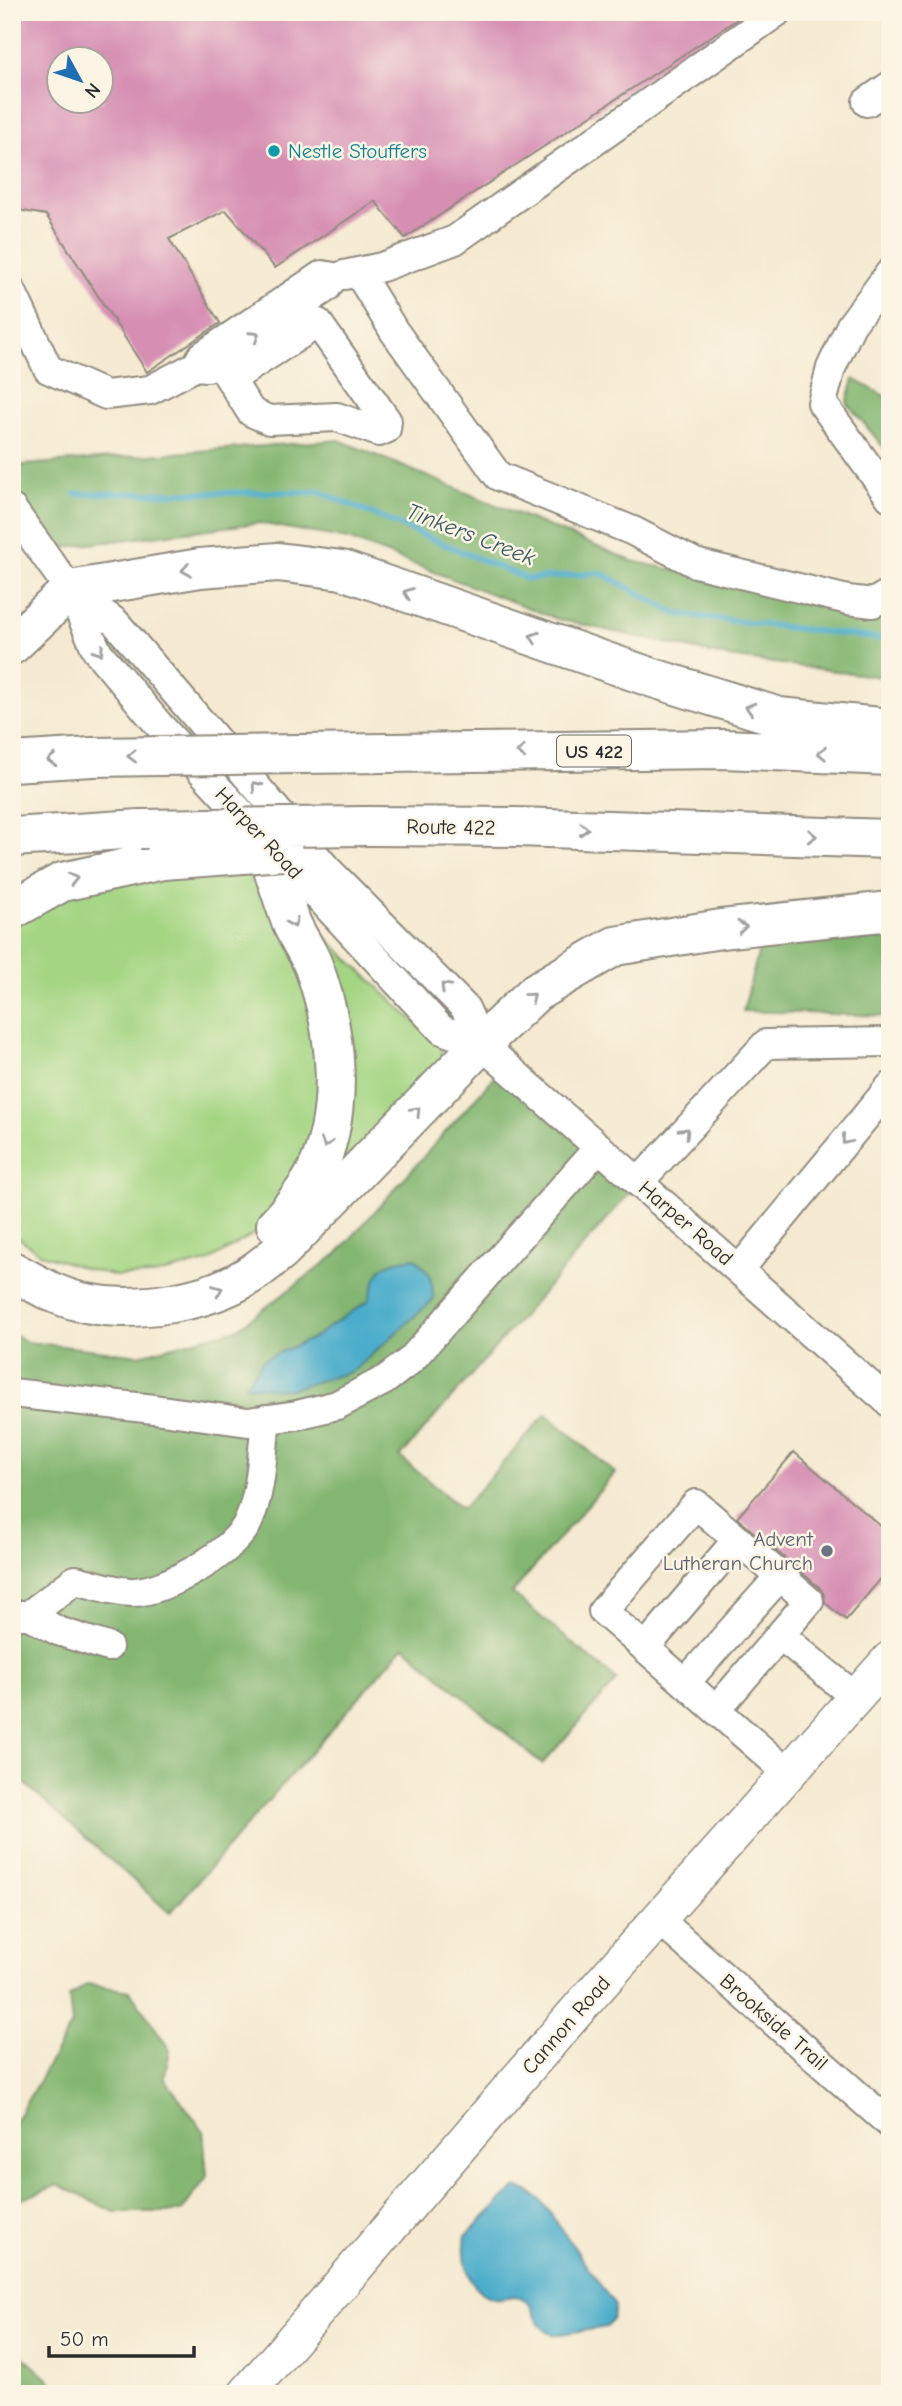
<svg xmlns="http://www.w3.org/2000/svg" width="902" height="2406" font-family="'Comic Neue',sans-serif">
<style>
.green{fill:#a4d583;stroke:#688057;stroke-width:2}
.forest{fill:#83b671;stroke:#57704e;stroke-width:2}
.water{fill:#4cadcb;stroke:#3c6c7b;stroke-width:2}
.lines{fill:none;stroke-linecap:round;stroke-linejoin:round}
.stream{stroke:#4cadcb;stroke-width:6}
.building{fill:#d68eb3;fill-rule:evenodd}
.minor-casing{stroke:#908a7e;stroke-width:32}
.major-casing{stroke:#908a7e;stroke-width:38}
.highway-casing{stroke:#908a7e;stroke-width:42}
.minor{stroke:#fff;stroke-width:28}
.major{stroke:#fff;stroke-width:35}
.highway{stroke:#fff;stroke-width:38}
.highway-bridge-casing{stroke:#908a7e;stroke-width:42;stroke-linecap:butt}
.highway-bridge{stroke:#fff;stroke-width:38}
.oneway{stroke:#a0a0a0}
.culture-dot{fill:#0f9aa8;stroke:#fcf5e5;stroke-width:2.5}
.worship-dot{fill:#6b7280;stroke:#fcf5e5;stroke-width:2.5}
.labels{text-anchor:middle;stroke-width:5;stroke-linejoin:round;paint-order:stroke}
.shield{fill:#fcf5e5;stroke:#6a6863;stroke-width:2}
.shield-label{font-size:19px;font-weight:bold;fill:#2b2b2b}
.culture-label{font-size:21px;fill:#0d838f;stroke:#fcf5e5;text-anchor:start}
.street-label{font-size:21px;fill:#2b2b2b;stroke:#fcf5e5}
.worship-label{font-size:21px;fill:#5b616d;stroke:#fcf5e5;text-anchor:end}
.water-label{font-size:23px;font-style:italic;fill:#375863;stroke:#fcf5e5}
</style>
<rect width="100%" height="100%" fill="#fcf5e5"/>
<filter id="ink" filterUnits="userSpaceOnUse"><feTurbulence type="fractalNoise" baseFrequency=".0143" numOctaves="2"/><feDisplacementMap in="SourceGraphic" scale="14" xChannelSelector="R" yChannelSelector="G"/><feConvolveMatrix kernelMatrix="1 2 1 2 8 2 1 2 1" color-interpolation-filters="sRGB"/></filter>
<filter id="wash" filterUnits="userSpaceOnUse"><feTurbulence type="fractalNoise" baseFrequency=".00686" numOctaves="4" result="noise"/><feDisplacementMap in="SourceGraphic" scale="28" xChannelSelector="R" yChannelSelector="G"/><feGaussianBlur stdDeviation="1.57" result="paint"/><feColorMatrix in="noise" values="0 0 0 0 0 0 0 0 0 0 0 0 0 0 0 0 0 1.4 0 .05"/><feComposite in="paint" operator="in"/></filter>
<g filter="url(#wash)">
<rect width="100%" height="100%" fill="#f5ead1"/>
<path class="green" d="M 242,866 L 281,922 L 306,967 L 325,1090 L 290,1198 L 257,1232 L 207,1262 L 153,1275 L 116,1276 L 84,1268 L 41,1254 L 12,1233 L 12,925 L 84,888 Z
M 320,932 L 441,1047 L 443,1062 L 335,1187 L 312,938 Z"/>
<path class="forest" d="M 854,379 L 890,399 L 890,455 L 847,403 Z
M 339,440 L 632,561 L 890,616 L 890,678 L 728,657 L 557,619 L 348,539 L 258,523 L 42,550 L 12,509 L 12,466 Z
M 890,938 L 890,1016 L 743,1011 L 760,946 Z
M 505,1065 L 639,1182 L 400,1457 L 462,1509 L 546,1414 L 615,1473 L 512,1593 L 617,1680 L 542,1764 L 404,1646 L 170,1913 L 12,1772 L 12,1333 L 27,1342 L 140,1355 L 237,1329 L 337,1254 Z
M 87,1984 L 130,1991 L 170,2050 L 164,2078 L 203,2130 L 207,2177 L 181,2212 L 115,2212 L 58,2185 L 12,2203 L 12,2127 L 72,2024 L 69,1997 Z
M 12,2347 L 65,2394 L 12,2394 Z"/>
<path class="water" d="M 416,1258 L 430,1275 L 434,1299 L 353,1371 L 287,1390 L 245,1385 L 264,1359 L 313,1338 L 369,1300 C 379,1266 380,1262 416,1258 Z
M 516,2187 L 528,2191 L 541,2200 L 615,2306 L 613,2318 L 607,2327 L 553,2335 C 549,2332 543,2328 540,2324 C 534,2316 533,2304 522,2298 C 513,2293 504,2300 495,2298 C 468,2294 462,2258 466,2235 Z"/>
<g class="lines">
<path class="stream" d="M 76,494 L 320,492 L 527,579 L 601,573 L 677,614 L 890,640"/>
</g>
<g id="blocks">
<path class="building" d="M 12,12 L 748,12 L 405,238 L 375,201 L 275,268 L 226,210 L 169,239 L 220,323 L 147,372 L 46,215 L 12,209 ZM 60,60 L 102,60 L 102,102 L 60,102 Z
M 794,1452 L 890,1534 L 890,1568 L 846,1620 L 825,1603 L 824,1595 L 820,1588 L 737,1518 Z"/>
</g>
</g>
<g filter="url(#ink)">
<use href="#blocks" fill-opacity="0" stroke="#908a7e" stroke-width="2"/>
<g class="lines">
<g class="minor-casing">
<path id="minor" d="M 867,102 L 890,86
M 358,272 L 394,331 L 498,476 L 633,531 L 695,563 L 848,600 L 873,603 L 890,593
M 890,273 L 851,325 L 831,368 L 822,403 L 890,497
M 344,275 L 382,267 L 455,240 L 777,12
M 12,292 L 48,369 L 106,395 L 150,390 L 196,366 L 207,367 L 326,288 L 334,277 L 322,275 L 202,356 L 196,366
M 218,360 L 251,412 L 269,420 L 337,417 L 379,432 L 386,429 L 387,421 L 318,323 L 231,379
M 12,509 L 70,590 L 97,651 L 159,725 L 442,1030 L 481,1044 L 890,1403
M 72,591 L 115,622 L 327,869 L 465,1008 L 481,1044
M 639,1182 L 766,1044 L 890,1042
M 739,1270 L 890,1087
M 12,1393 L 154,1409 L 248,1422 L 297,1415 L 337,1405 L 385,1380 L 411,1360 L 599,1147
M 12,1615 L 29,1615 L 75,1580 C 94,1584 114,1592 133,1592 C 165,1592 237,1551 249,1520 C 262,1489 262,1453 266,1419
M 29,1615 L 58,1631 L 108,1647
M 780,1635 L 855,1697
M 645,1648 L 737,1540
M 685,1683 L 780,1576
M 716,1710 L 809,1601 L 696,1504 L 603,1611 L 788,1773
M 658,1919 L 890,2124"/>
</g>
<g class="major-casing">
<path id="major" d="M 246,2394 L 582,2005 L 890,1659"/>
</g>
<g class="highway-casing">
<path id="highway" d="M 12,645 L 70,590 L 200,568 L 278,562 L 342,570 L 650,677 L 779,717 L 890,728
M 299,754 L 723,749 L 890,756
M 12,762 L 92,757
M 365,826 L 516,827 L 890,839
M 262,836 C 272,865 281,894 291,922 C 297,937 307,950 313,965 C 337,1029 346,1111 315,1174 C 305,1193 290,1209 276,1225
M 12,837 L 140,829
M 12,910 L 62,882 L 163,860
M 12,1271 C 36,1284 59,1298 86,1303 C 135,1313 205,1303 248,1276 C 260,1269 271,1259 282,1250 L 481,1044 L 536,992 L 615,946 L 721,929 L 890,911"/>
</g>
<use href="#minor" class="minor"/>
<use href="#major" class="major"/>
<use href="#highway" class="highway"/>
<g class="highway-bridge-casing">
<path id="highway-bridge" d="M 92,757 L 299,754
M 140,829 L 365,826
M 163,860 L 283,851"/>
</g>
<use href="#highway-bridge" class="highway-bridge"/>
</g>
<defs><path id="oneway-chevron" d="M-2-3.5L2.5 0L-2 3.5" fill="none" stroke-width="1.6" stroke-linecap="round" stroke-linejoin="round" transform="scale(1.75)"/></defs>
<g class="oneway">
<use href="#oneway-chevron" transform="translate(255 336) rotate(-33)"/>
<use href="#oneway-chevron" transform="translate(186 570) rotate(170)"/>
<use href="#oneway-chevron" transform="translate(408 593) rotate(-161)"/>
<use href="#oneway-chevron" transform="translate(534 637) rotate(-161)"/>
<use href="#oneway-chevron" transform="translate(99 651) rotate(57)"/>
<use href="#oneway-chevron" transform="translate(750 708) rotate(-163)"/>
<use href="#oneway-chevron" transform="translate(521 752) rotate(179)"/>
<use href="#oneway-chevron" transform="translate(822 753) rotate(-178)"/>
<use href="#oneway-chevron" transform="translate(132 756) rotate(179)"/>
<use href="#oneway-chevron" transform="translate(52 760) rotate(176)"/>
<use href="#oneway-chevron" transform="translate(256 786) rotate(-131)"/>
<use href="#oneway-chevron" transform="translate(584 829) rotate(2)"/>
<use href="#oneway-chevron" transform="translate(812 836) rotate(2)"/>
<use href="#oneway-chevron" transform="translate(73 879) rotate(-13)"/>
<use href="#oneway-chevron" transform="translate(293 923) rotate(67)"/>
<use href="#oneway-chevron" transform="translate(742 927) rotate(-6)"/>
<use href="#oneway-chevron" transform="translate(445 987) rotate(-135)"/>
<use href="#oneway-chevron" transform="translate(531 997) rotate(-41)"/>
<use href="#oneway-chevron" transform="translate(416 1111) rotate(-46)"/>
<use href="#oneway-chevron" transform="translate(685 1132) rotate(-47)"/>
<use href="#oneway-chevron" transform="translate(846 1140) rotate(130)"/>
<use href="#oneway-chevron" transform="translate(326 1143) rotate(106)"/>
<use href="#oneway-chevron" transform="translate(218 1290) rotate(-22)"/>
</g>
</g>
<circle class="culture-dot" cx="274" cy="151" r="7"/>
<circle class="worship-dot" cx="827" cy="1551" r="7"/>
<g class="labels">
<rect class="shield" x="557" y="735.5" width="74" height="31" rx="5"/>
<g class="shield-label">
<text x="594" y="758">US 422</text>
</g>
<g class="culture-label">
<text x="288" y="158">Nestle Stouffers</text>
</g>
<g class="street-label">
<text transform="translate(451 827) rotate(1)" y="7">Route 422</text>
<text transform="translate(259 833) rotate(47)" y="7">Harper Road</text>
<text transform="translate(686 1223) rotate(41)" y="7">Harper Road</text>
<text transform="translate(774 2022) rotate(41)" y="7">Brookside Trail</text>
<text transform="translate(566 2025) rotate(-49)" y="7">Cannon Road</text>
</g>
<g class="worship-label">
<text x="813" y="1546">Advent<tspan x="813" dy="24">Lutheran Church</tspan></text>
</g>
<g class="water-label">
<text transform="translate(471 534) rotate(21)" y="8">Tinkers Creek</text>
</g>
</g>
<rect width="902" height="2406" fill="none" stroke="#fcf5e5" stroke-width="42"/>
<g transform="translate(80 80) rotate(130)"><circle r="33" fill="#fcf5e5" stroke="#a8a49b" stroke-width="2"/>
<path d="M0-5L12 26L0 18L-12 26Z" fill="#1f6fb2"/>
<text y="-10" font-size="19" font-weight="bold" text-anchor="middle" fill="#2b2b2b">N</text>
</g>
<path d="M49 2346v10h145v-10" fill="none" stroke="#2b2b2b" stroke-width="3.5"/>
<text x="60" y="2346" font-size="21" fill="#2b2b2b" stroke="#fcf5e5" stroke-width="5" paint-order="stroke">50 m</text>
</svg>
